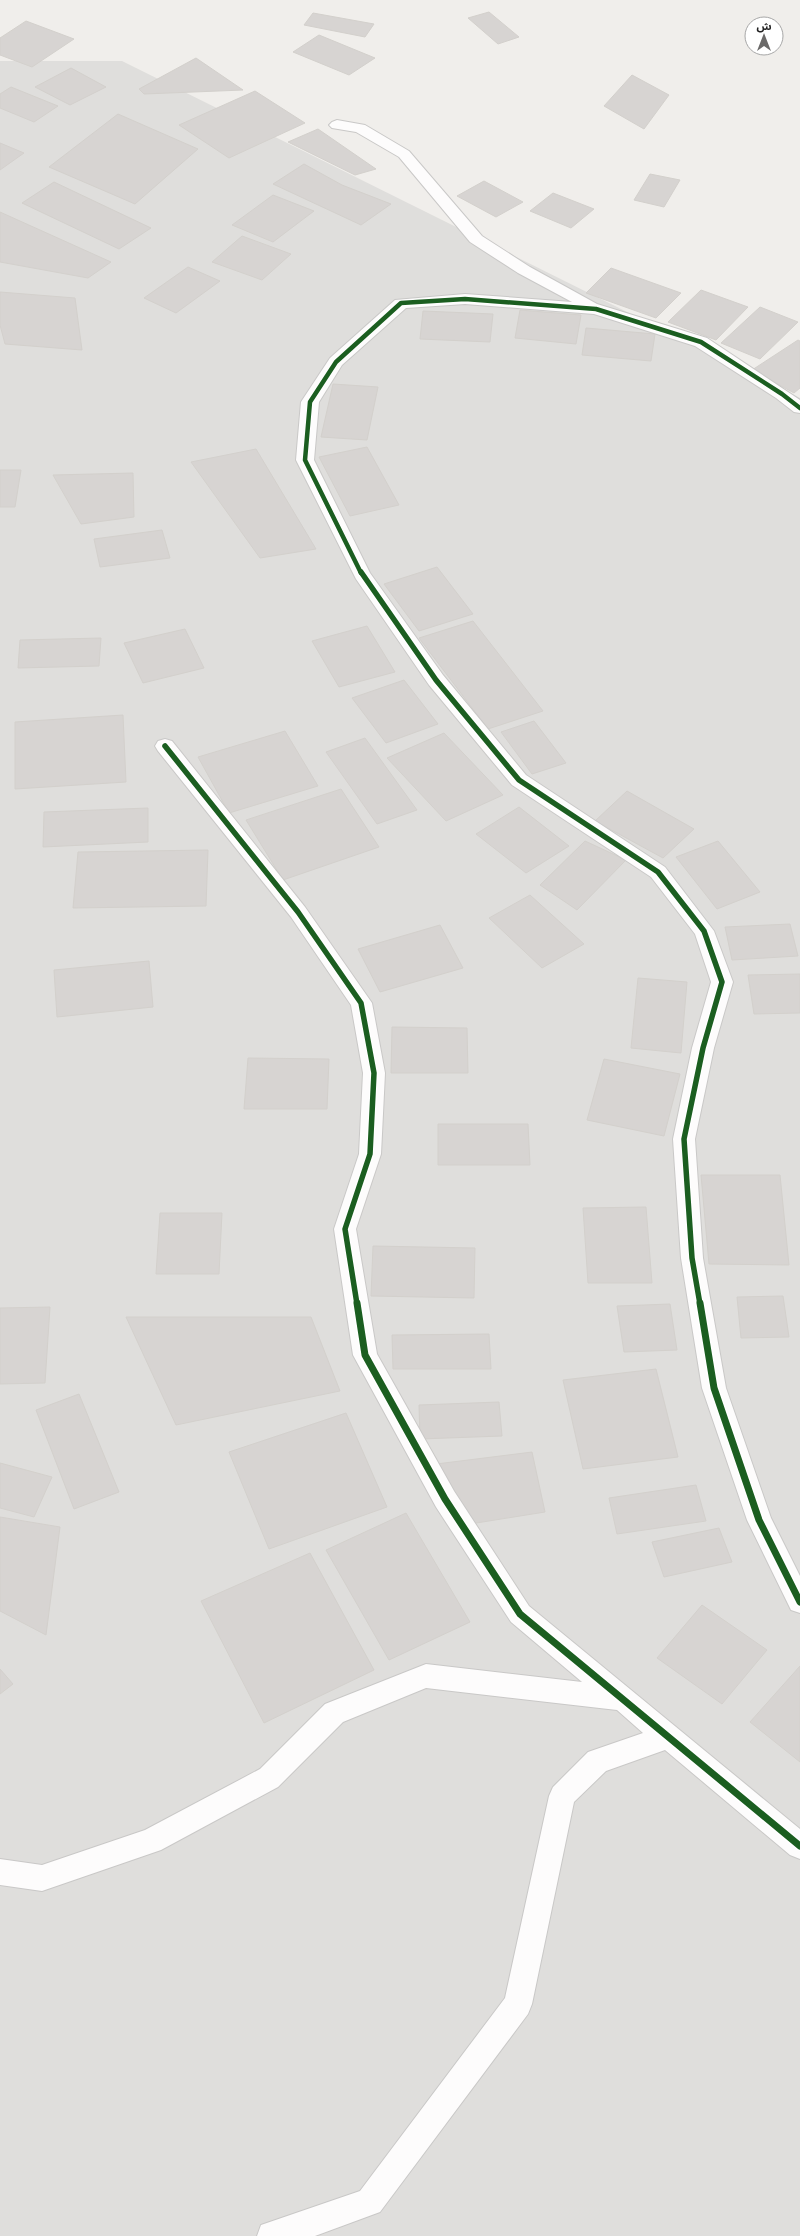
<svg xmlns="http://www.w3.org/2000/svg" width="800" height="2236" font-family="Poppins,'Noto Sans Arabic',sans-serif">
<style>
.residential{fill:#dfdedc}
.building{fill:#d7d4d2;stroke:#d3d0cc}
.lines{fill:none;stroke-linecap:round;stroke-linejoin:round}
.minor-casing{stroke:#c9c8c7;stroke-width:2}
.minor{fill:#fdfcfc;fill-rule:evenodd}
.cycleway-far2-casing{stroke:#fff;stroke-width:6}
.cycleway-far1-casing{stroke:#fff;stroke-width:8}
.cycleway-casing{stroke:#fff;stroke-width:10}
.cycleway-far2{stroke:#1b5e20;stroke-width:4.5}
.cycleway-far1{stroke:#1b5e20;stroke-width:5.5}
.cycleway{stroke:#1b5e20;stroke-width:7}
</style>
<rect width="100%" height="100%" fill="#f0eeeb"/>
<path class="residential" d="M 0,61 L 122,61 L 800,398 L 800,2236 L 0,2236 Z"/>
<path class="building" d="M 489,12 L 519,37 L 498,44 L 468,18 Z
M 313,13 L 374,24 L 365,37 L 304,25 Z
M 26,21 L 74,39 L 32,67 L 0,55 L 0,38 Z
M 319,35 L 375,58 L 349,75 L 293,52 Z
M 196,58 L 243,90 L 144,94 L 139,89 Z
M 71,68 L 106,87 L 70,105 L 35,87 Z
M 632,75 L 669,95 L 644,129 L 604,106 Z
M 11,87 L 58,106 L 34,122 L 0,108 L 0,94 Z
M 255,91 L 305,123 L 229,158 L 179,125 Z
M 118,114 L 198,149 L 135,204 L 49,167 Z
M 318,129 L 376,169 L 355,175 L 288,142 Z
M 0,143 L 24,153 L 0,170 Z
M 304,164 L 342,185 L 391,204 L 361,225 L 273,184 Z
M 650,174 L 680,180 L 664,207 L 634,200 Z
M 484,181 L 523,202 L 496,217 L 457,196 Z
M 54,182 L 151,228 L 119,249 L 22,203 Z
M 553,193 L 594,209 L 571,228 L 530,211 Z
M 273,195 L 314,211 L 273,242 L 232,225 Z
M 0,212 L 111,262 L 88,278 L 0,262 Z
M 242,236 L 291,254 L 262,280 L 212,262 Z
M 188,267 L 220,281 L 176,313 L 144,298 Z
M 611,268 L 681,293 L 656,318 L 586,293 Z
M 701,290 L 748,307 L 716,340 L 668,322 Z
M 0,292 L 75,298 L 82,350 L 5,344 L 0,325 Z
M 760,307 L 798,322 L 760,359 L 721,343 Z
M 520,310 L 581,315 L 576,344 L 515,338 Z
M 423,311 L 493,314 L 490,342 L 420,339 Z
M 586,328 L 655,334 L 651,361 L 582,355 Z
M 798,340 L 800,341 L 800,388 L 794,393 L 752,370 Z
M 333,384 L 378,387 L 367,440 L 321,437 Z
M 367,447 L 399,505 L 350,516 L 319,457 Z
M 256,449 L 316,549 L 260,558 L 191,462 Z
M 0,470 L 21,470 L 15,507 L 0,507 Z
M 133,473 L 134,517 L 81,524 L 53,475 Z
M 162,530 L 170,558 L 100,567 L 94,539 Z
M 437,567 L 473,614 L 419,631 L 384,584 Z
M 473,621 L 543,711 L 488,729 L 419,638 Z
M 367,626 L 395,672 L 339,687 L 312,641 Z
M 185,629 L 204,668 L 143,683 L 124,643 Z
M 101,638 L 99,666 L 18,668 L 20,640 Z
M 404,680 L 438,724 L 386,743 L 352,698 Z
M 123,715 L 126,782 L 15,789 L 15,722 Z
M 534,721 L 566,763 L 532,774 L 501,732 Z
M 285,731 L 318,786 L 229,813 L 198,757 Z
M 444,733 L 503,795 L 446,821 L 387,758 Z
M 365,738 L 417,810 L 377,824 L 326,752 Z
M 341,789 L 379,847 L 283,880 L 246,820 Z
M 627,791 L 694,829 L 663,858 L 595,821 Z
M 519,807 L 569,846 L 526,873 L 476,834 Z
M 148,808 L 148,842 L 43,847 L 44,812 Z
M 585,841 L 626,860 L 577,910 L 540,885 Z
M 718,841 L 760,892 L 717,909 L 676,857 Z
M 208,850 L 206,906 L 73,908 L 78,852 Z
M 530,895 L 584,944 L 542,968 L 489,918 Z
M 790,924 L 798,956 L 732,960 L 725,927 Z
M 440,925 L 463,968 L 380,992 L 358,949 Z
M 149,961 L 153,1007 L 57,1017 L 54,970 Z
M 800,974 L 800,1013 L 754,1014 L 748,975 Z
M 638,978 L 687,982 L 681,1053 L 631,1048 Z
M 392,1027 L 467,1028 L 468,1073 L 391,1073 Z
M 248,1058 L 329,1059 L 327,1109 L 244,1109 Z
M 604,1059 L 680,1074 L 664,1136 L 587,1120 Z
M 438,1124 L 528,1124 L 530,1165 L 438,1165 Z
M 701,1175 L 780,1175 L 789,1265 L 709,1264 Z
M 646,1207 L 652,1283 L 588,1283 L 583,1208 Z
M 160,1213 L 222,1213 L 219,1274 L 156,1274 Z
M 373,1246 L 475,1248 L 474,1298 L 371,1296 Z
M 783,1296 L 789,1337 L 741,1338 L 737,1297 Z
M 670,1304 L 677,1350 L 624,1352 L 617,1306 Z
M 50,1307 L 45,1383 L 0,1384 L 0,1308 Z
M 126,1317 L 311,1317 L 340,1391 L 176,1425 Z
M 489,1334 L 491,1369 L 393,1369 L 392,1335 Z
M 656,1369 L 678,1457 L 583,1469 L 563,1380 Z
M 79,1394 L 119,1492 L 74,1509 L 36,1410 Z
M 499,1402 L 502,1436 L 420,1439 L 419,1405 Z
M 346,1413 L 387,1507 L 269,1549 L 229,1452 Z
M 532,1452 L 545,1512 L 470,1524 L 436,1464 Z
M 0,1463 L 52,1477 L 34,1517 L 0,1508 Z
M 696,1485 L 706,1521 L 617,1534 L 609,1498 Z
M 406,1513 L 470,1622 L 389,1660 L 326,1550 Z
M 0,1517 L 60,1527 L 46,1635 L 0,1611 Z
M 719,1528 L 732,1562 L 664,1577 L 652,1542 Z
M 310,1553 L 374,1670 L 264,1723 L 201,1601 Z
M 702,1605 L 767,1650 L 722,1704 L 657,1658 Z
M 800,1666 L 800,1762 L 750,1722 Z
M 0,1669 L 13,1684 L 0,1694 Z"/>
<g class="lines">
<g class="minor-casing">
<path id="minor" d="M 337,120 L 365,125 L 409,151 L 482,236 L 530,267 L 597,304 L 707,338 L 800,400 L 800,413 L 794,412 L 776,398 L 695,346 L 594,314 L 465,304 L 406,308 L 342,365 L 319,402 L 314,460 L 370,573 L 443,675 L 526,775 L 665,867 L 714,931 L 733,982 L 714,1048 L 695,1139 L 703,1258 L 726,1388 L 771,1518 L 800,1576 L 800,1613 L 791,1610 L 747,1520 L 702,1388 L 681,1258 L 673,1139 L 692,1048 L 711,982 L 695,934 L 651,877 L 512,785 L 429,685 L 356,579 L 296,460 L 301,402 L 330,358 L 395,300 L 465,294 L 572,302 L 518,273 L 470,242 L 399,157 L 356,132 L 332,128 L 329,125 L 332,122 Z
M 165,739 L 172,741 L 305,907 L 372,1003 L 385,1073 L 381,1154 L 356,1229 L 377,1354 L 454,1491 L 529,1606 L 800,1829 L 800,1859 L 790,1855 L 665,1750 L 606,1771 L 574,1802 L 532,2004 L 528,2014 L 380,2212 L 315,2236 L 257,2236 L 261,2225 L 360,2191 L 505,1998 L 549,1796 L 553,1787 L 588,1752 L 643,1733 L 617,1710 L 426,1688 L 343,1722 L 278,1787 L 161,1850 L 42,1891 L 0,1885 L 0,1859 L 42,1865 L 145,1830 L 260,1769 L 325,1704 L 426,1664 L 582,1682 L 511,1622 L 436,1507 L 353,1355 L 334,1229 L 359,1154 L 363,1073 L 351,1005 L 291,917 L 158,751 L 155,746 L 158,741 Z"/>
</g>
<use href="#minor" class="minor"/>
<g class="cycleway-far2-casing">
<path id="cycleway-far2" d="M 361,573 L 305,460 L 310,402 L 336,362 L 401,303 L 465,299 L 596,309 L 701,342 L 782,394 L 800,408"/>
</g>
<g class="cycleway-far1-casing">
<path id="cycleway-far1" d="M 361,572 L 436,680 L 519,780 L 658,872 L 704,931 L 722,982 L 703,1048 L 684,1139 L 692,1258 L 700,1304
M 165,746 L 298,912 L 361,1003 L 374,1073 L 370,1154 L 345,1229 L 357,1304"/>
</g>
<g class="cycleway-casing">
<path id="cycleway" d="M 357,1303 L 365,1355 L 445,1499 L 520,1614 L 800,1846
M 700,1303 L 714,1388 L 759,1520 L 800,1602"/>
</g>
<use href="#cycleway-far2" class="cycleway-far2"/>
<use href="#cycleway-far1" class="cycleway-far1"/>
<use href="#cycleway" class="cycleway"/>
</g>
<g transform="translate(764 36)"><circle r="19" fill="#ffffff" stroke="#a7a7a7"/>
<path d="M0-3L7 15L0 10L-7 15Z" fill="#6a6968"/>
<text y="-6" font-size="11" font-weight="bold" text-anchor="middle" fill="#222222">ش</text>
</g>
</svg>
